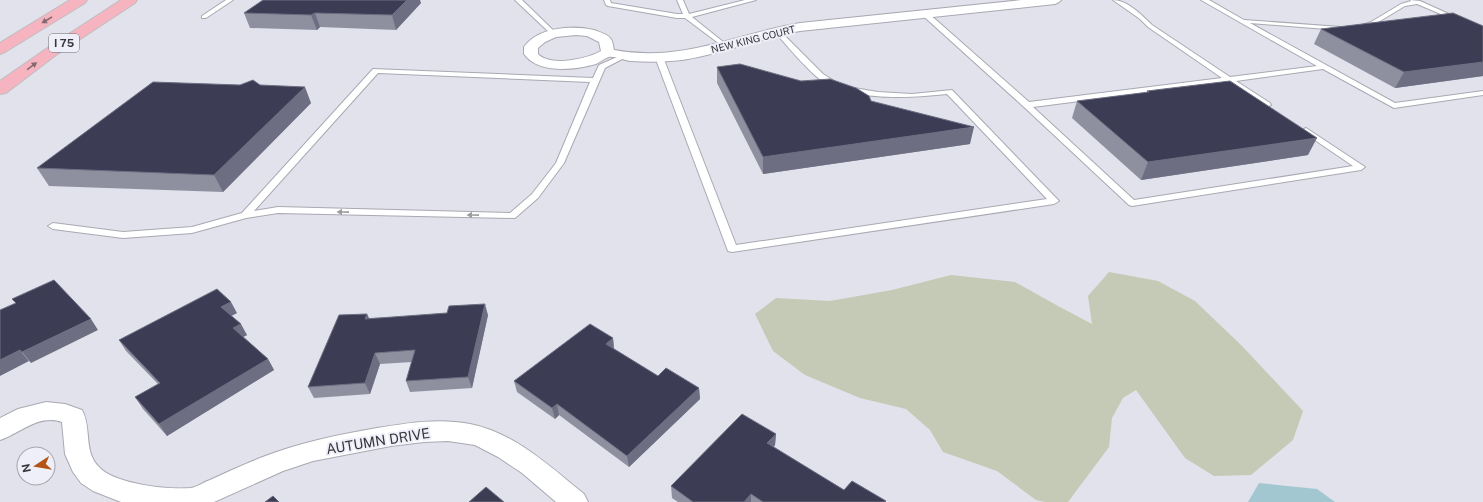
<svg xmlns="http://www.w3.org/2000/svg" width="1483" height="502" font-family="'Public Sans',sans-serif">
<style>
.green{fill:#c4cab5}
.water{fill:#a3c7d1}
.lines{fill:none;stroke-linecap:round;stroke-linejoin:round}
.service-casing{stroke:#a8a9b2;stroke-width:2}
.minor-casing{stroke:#a8a9b2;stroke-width:2}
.motorway-casing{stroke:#bfbfc1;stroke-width:2}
.service{fill:#fff;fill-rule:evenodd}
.minor{fill:#fff;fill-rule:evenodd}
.motorway{fill:#f5b4bf;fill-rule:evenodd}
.wall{fill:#8e90a0}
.shaded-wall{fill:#6e6e82}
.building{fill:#3c3d55;stroke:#6e6e82}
.oneway{fill:#846a70}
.oneway2{fill:#9c9c9e}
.labels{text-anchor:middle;stroke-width:4;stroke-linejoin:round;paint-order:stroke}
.far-street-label{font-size:10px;fill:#38383c;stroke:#eeeff9}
.shield{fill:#eeeff9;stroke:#6f6f75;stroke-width:1}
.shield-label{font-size:11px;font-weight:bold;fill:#38383c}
.near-street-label{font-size:14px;fill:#38383c;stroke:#eeeff9}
</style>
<rect width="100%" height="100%" fill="#e1e2eb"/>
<path class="green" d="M 1109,272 L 1158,281 L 1195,301 L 1241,345 L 1303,411 L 1293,440 L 1251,475 L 1214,476 L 1185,458 L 1136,390 L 1123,398 L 1112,418 L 1109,447 L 1068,502 L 1045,502 L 1036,500 L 997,471 L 943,452 L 930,430 L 906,409 L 860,398 L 805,375 L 773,351 L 755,314 L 776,298 L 830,301 L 892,290 L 951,275 L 1015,282 L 1058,306 L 1092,324 L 1088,296 Z"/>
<path class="water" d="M 1259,483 L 1317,489 L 1335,502 L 1248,502 Z"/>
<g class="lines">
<g class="service-casing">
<path id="service" d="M 226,0 L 233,0 L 206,18 L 202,18 L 202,16 Z
M 515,0 L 522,0 L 556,33 L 556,35 L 552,35 Z
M 604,0 L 610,0 L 611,3 L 677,14 L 683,14 L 677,0 L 683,0 L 689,14 L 745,0 L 756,0 L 692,17 L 727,45 L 728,46 L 725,48 L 685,18 L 677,18 L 608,6 L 606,5 Z
M 1113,0 C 1127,0 1142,15 1152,25 L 1230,77 L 1317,66 L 1201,0 L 1209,0 L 1244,20 L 1341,27 L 1341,29 L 1339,30 L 1250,23 L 1395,103 L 1483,91 L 1483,95 L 1394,108 L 1323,69 L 1236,81 L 1270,103 L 1271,105 L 1267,107 L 1228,82 L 1033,107 L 1134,200 L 1353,166 L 1303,132 L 1302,130 L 1306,128 L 1365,167 L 1361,170 L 1132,206 L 1129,205 L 1024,107 L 920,13 L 925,12 L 935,19 L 1029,102 L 1222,78 L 1148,27 L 1140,19 Z
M 1410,0 L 1420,1 L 1460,19 L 1455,20 L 1417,4 L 1405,6 L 1375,24 L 1363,28 L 1360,26 L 1371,22 L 1401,4 L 1411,1 Z
M 777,29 L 779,30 L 823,74 L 842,86 L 878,92 L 912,94 L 952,90 L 1059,201 L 1054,204 L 732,252 L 728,251 L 655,57 L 657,56 L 663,57 L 736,245 L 1047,199 L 947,94 C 911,98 846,102 817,77 C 802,64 788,47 775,32 L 774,31 Z
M 624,54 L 628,56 L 626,57 L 605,68 L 564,163 L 538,198 L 515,218 L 278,213 L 246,218 L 192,233 L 123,238 L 53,229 L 48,226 L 53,223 L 123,232 L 192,227 L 242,213 L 373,69 L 593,78 L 599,65 ZM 378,73 L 590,82 L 556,163 L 532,194 L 510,213 L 278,207 L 254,211 Z"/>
</g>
<g class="minor-casing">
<path id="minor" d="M 1022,0 L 1061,0 L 1059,2 L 1055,4 L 800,31 C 760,38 722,54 682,60 C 665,62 648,62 630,61 C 624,60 615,56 609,57 C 605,58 600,62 596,64 C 575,70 538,74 524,54 L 524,47 C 538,27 572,25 594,30 C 599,32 607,34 610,38 C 613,41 613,46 614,50 C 682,63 735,34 800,23 ZM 576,35 L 587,36 L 599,42 L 601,51 C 587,59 550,67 538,54 L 538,48 L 545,42 L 556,37 Z
M 46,402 L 65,404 L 82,410 C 92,428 83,451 99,467 C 114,484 168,490 191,488 C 197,487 204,482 210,480 C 227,472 243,465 260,458 C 298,443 337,435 377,428 C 407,423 439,418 470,424 C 515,433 549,466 584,494 L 588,502 L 556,502 L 522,473 L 498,457 L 475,445 L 448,441 L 424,442 L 391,446 L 313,461 L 283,471 L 214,502 L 121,502 L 93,491 L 81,483 L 73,472 L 65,454 L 62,422 C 38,414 21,433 0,440 L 0,418 L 18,409 Z"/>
</g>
<g class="motorway-casing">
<path id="motorway" d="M 70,0 L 87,0 L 85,3 L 5,52 L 0,54 L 0,43 Z
M 121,0 L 137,0 L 135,3 L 56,55 L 6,93 L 0,94 L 0,81 L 46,49 Z"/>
</g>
<use href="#service" class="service"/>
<use href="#minor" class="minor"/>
<use href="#motorway" class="motorway"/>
</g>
<path class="wall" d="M 421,3 L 396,30 L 320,27 L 317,30 L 250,28 L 244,13 Z
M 1483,26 L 1483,76 L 1395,88 L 1314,44 L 1321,29 Z
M 717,67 L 871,101 L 970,144 L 763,174 L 717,83 Z
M 260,85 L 311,103 L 223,192 L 49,186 L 37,168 Z
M 1147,91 L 1308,155 L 1141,180 L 1072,118 L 1077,101 L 1147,93 Z
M 237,313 L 231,316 L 247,335 L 243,337 L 268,359 L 274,370 L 167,436 L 143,409 L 135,397 L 158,384 L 126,351 L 119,340 Z
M 367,314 L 369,318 L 488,315 L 472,388 L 410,392 L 406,381 L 412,362 L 380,364 L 370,394 L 314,398 L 308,387 Z
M 613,338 L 614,349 L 658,376 L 699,388 L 700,399 L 629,467 L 559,415 L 555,419 L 517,392 L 514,381 Z
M 776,434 L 775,445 L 774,447 L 844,490 L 886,502 L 678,502 L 672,498 L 671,486 Z"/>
<path class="shaded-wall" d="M 407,0 L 420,0 L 421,3 L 396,30 L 392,15 Z
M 315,13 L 320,27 L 317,30 L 311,15 Z
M 1483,62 L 1483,76 L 1395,88 L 1404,72 Z
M 305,87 L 311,103 L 223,192 L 214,175 Z
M 974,127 L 970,144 L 763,174 L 763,157 Z
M 1317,138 L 1308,155 L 1141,180 L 1148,162 Z
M 231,302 L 237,313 L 227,318 L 221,307 Z
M 485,304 L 488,315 L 472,388 L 468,377 Z
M 367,314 L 372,325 L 365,319 Z
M 91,319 L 98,330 L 31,363 L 22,352 Z
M 241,324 L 247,335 L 239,339 L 233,328 Z
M 613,338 L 614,349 L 606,344 Z
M 20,350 L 29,361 L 0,376 L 0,360 Z
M 375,353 L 380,364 L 370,394 L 365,383 Z
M 268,359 L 274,370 L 167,436 L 159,424 Z
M 699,388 L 700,399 L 629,467 L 627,456 Z
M 557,404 L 559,415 L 555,419 L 552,408 Z
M 776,434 L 775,445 L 767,454 L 767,443 Z
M 751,494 L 751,502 L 744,502 Z"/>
<path class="building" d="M 263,0 L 407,0 L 392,15 L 315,13 L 311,15 L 244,13 Z
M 1453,13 L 1483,26 L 1483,62 L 1404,72 L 1321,29 Z
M 740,64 L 801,81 L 830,79 L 856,88 L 869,96 L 871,101 L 974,127 L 763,157 L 717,67 Z
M 253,80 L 260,85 L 305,87 L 214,175 L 37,168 L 153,82 L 240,85 Z
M 1230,81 L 1317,138 L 1148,162 L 1077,101 L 1149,92 L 1147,91 Z
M 54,280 L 91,319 L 22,352 L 20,350 L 0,360 L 0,310 L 16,303 L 12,299 Z
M 217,289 L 231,302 L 221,307 L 241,324 L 233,328 L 268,359 L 159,424 L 135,397 L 160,383 L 119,340 Z
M 485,304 L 468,377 L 406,381 L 415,350 L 375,353 L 365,383 L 308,387 L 339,315 L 367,314 L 365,319 L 447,313 L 449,306 Z
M 590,324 L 613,338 L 606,344 L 658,376 L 666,368 L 699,388 L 627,456 L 557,404 L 552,408 L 514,381 Z
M 742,414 L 776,434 L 767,443 L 844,490 L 852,481 L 886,501 L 885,502 L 763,502 L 751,494 L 744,502 L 693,502 L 671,486 Z
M 486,487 L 504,502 L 469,502 Z
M 273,496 L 279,502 L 265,502 Z"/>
<defs><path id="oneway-solid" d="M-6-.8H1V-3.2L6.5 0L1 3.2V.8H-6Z"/></defs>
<g class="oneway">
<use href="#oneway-solid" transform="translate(47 20) rotate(149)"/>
<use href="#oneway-solid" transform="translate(32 66) rotate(-36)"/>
</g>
<g class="oneway2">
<use href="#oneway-solid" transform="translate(343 212) rotate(-179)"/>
<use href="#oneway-solid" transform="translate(473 215) rotate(-179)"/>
</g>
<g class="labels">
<g class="far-street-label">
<text transform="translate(753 39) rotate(-14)" y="4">NEW KING COURT</text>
</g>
<rect class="shield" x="49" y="34" width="30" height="18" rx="3"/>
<g class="shield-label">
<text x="64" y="47">I 75</text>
</g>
<g class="near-street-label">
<text transform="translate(378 441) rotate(-9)" y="5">AUTUMN DRIVE</text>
</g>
</g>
<g transform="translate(36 466) rotate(258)"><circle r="19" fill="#eeeff9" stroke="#a5a6ad"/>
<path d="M0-3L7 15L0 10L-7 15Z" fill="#b45313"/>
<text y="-6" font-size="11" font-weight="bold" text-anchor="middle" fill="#38383c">N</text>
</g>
</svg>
